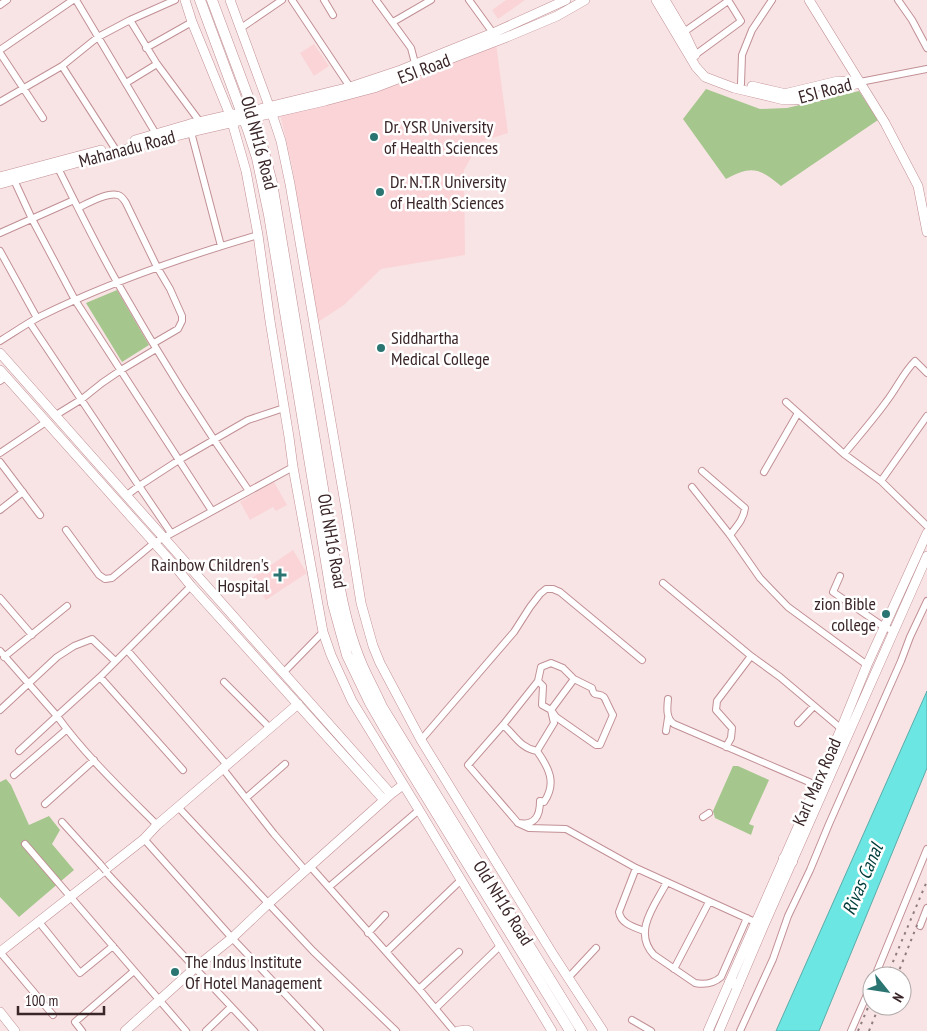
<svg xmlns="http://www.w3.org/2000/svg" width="927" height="1031" font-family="'PT Sans Narrow',sans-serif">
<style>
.built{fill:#fad4d7}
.green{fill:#a5c68d}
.water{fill:#6be6e2;stroke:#5cacaa}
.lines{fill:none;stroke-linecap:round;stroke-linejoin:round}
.street-casing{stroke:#c19095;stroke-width:8}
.secondary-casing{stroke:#c19095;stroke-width:10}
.primary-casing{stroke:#c19095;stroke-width:11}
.street{stroke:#fff;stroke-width:6}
.secondary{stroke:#fff;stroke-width:9}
.primary{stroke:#fff;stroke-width:10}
.rail{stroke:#907c7d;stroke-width:2;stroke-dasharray:2.5 5;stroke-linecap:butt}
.street-bridge-casing{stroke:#c19095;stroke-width:8;stroke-linecap:butt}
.street-bridge{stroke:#fff;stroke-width:6}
.poi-dot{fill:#2a7472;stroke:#fff;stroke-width:2}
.labels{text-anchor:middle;stroke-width:5;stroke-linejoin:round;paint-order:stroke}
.street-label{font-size:18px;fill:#3a2628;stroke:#fff}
.poi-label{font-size:18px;fill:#3a2628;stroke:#fff;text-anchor:start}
.water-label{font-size:19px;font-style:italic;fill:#003d3b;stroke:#fff}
</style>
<rect width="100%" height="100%" fill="#f9e4e5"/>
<path class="built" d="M 506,0 L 525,0 L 498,19 L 492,10 Z
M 495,36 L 508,133 L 480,142 L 464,170 L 465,255 L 381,269 L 344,305 L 318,322 L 292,166 L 280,114 Z
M 314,44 L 329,66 L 314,76 L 300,53 Z
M 274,482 L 287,505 L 276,511 L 273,507 L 250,520 L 240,502 Z
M 293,550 L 307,573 L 266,600 L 252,578 Z"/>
<path class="green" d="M 706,89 L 760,109 L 787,108 L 859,91 L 878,120 L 781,186 C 760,168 751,165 726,179 L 683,119 Z
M 117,290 L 149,345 L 122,362 L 86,303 Z
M 733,766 L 738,766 L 769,780 L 749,824 L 754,826 L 751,835 L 715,818 L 713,811 Z
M 6,779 L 11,785 L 29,825 L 49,816 L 60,830 L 52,844 L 74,870 L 19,917 L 0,897 L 0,782 Z"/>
<path class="water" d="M 927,691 L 927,768 L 819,1031 L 776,1031 Z"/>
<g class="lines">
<g class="street-casing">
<path id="street" d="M 76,0 L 156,134
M 292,0 L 350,87
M 324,0 L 333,15
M 376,0 L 411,48 L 416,67
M 469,0 L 493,33
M 898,0 L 912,20 L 927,48
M 0,5 L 7,0
M 130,20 L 157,64 L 200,122
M 393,22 L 431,0
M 241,28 L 282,0
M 684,32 L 728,1
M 146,48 L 192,22
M 0,50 L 73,0
M 0,53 L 43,118
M 695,55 L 740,22 L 741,21 L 728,0
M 62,66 L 114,147
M 860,82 L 927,69
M 126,83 L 157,64
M 741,84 L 742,55 L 752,30 L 772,0
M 0,102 L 62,66 L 98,37 L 130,20 L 175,0
M 191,132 L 221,246
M 58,168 C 77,206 96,245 117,282 C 158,354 202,424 249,491
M 14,180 L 32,219 L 75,300 L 212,511
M 78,208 C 88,203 107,192 118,195 C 122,196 124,200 126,203 L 157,267 L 170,289 L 182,316 L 182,321 L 178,329 L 154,343
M 0,233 L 74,200
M 0,251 L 37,318
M 30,323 L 139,486 L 171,533
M 0,341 C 13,333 26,324 39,317 C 109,282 183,257 258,235
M 0,381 L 6,377
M 786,402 L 844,454 L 881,481 L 927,526
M 56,415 L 82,399 L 102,383 L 121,370 L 156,349
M 0,453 L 46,422
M 844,454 C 858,437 873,420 886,402 C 897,388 903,373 915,361 L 927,373
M 0,462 L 40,515
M 702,471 L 745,508 C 744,519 736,527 730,535
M 764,472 L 798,413
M 881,481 L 927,416
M 692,487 L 730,535 L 760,578 L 788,607 L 867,665
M 127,495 L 139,486 L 179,460 L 248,420 L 284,408
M 0,510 L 23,492
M 66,530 L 99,575 L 105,579 L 112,578 L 154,543 L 293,467
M 840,576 L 833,592 L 884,627 L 894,631
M 663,583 L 751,656 L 780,677 L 844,731
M 0,598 L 32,635
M 127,650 L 227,765
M 0,651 L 57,716 L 19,751
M 4,657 L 67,606
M 284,672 L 323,632
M 100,677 L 183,770
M 538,681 L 541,667 L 551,663 L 563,668 L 574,679 L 551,710 L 556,717 L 596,745 L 600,745 L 613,715 C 611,712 605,698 604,697 C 598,692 594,698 592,688 L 574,679
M 224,682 L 270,728
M 668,699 C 667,708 666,719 674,724 L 816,785
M 0,710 L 57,657 L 74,646 L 92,639 L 115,661
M 798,723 L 814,706
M 503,725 L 538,681 L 543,686 L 542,705 L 551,710 L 554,723 L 537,751
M 666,731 L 668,718
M 421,740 L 514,632 L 530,607 L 540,594 L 546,589 L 553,589 L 560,592 L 642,660
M 726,747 L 731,738 L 732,728 L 716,710 L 717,701 L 751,656
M 223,769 L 274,834 L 305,870
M 14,775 L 66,730
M 246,798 L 285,764
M 45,804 L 94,760
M 178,807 L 313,951 L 396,1031
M 703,817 L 709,813
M 62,822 L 100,864
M 518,823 C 535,826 540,816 540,801 L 544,802 C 557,783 549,768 537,751 C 520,748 515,735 503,725 L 468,765 L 518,823 L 529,828 L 566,829 L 636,868 L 755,922
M 157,825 C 123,791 85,755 57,716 L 100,677 L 191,586
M 144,839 L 232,938 L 320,1031
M 25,844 L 186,1031
M 310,866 L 419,989 L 454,1031
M 636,868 L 619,912 C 621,924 634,927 644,931
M 104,870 L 195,968 L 254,1031
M 667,882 C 655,905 632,932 654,955 L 695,983 C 705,985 713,984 721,977 L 747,918
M 329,887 L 419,810
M 39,922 L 80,973 L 113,946
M 920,926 L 927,908
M 368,933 L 385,915
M 0,952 L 53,1015
M 386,952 L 461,880
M 674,969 L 709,902
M 875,976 L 927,849
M 569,977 L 596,948
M 419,989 L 459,952
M 436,1008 L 501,945
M 632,1020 L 651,1031
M 82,1031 L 75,1022 L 134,971
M 206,1031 L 231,1007
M 740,1031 L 773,959 L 788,916 L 810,870 L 829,824 L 901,661 L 910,637 L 927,601
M 851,1031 L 872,983"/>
</g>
<g class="secondary-casing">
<path id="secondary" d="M 185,0 L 192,22 L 230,115 L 246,171 L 258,235 L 270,321 L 289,437 L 293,467 L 323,632 L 331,655 L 352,701 L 419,810 L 552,1031
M 230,0 L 272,114 L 281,141 L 290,184 L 346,509 L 361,603 L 373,646 L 380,663 L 421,740 L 554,956 L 603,1031
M 656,0 L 696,67 L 705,77 L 734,88 L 784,100 C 811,101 836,92 860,82
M 665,0 L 684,32 L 695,55
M 809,0 L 885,123 L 918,186 L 927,232
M 752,86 L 782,93 L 788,93 L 838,81 L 857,82
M 247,112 L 350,87 L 401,70 L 493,33 L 566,0
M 135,140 L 190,124 L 234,114
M 0,177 L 101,150
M 0,184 L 137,146 L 200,130 L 325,101 L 374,88 L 507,37 L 557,16 L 585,0
M 0,353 L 391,794
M 0,370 L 174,565 L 191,586 L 384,800
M 0,952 L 144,839 L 157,825 L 298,704
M 0,1012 L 15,1031
M 125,1031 L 195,968 L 232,938 L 269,903 L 391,794 L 403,785
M 458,1031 L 467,1030 L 469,1031
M 708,1031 L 841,729 L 867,665 L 927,533
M 719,1031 L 764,925 L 927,556"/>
</g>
<g class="primary-casing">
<path id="primary" d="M 200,0 L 248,130 L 257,158 L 269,215 L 333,604 L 347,655 L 370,703 L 389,736 L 570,1031
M 212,0 L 253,110 L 272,183 L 337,572 C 342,603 349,635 362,665 C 368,679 376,693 382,707 L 582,1031
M 784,858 L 792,862
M 730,982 L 738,985"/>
</g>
<use href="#street" class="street"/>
<use href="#secondary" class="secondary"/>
<use href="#primary" class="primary"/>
<path class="rail" d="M 887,976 L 927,881
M 897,976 L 919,920
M 858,1031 L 872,998
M 869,1031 L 879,1006"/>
<g class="street-bridge-casing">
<path id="street-bridge" d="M 100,864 L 106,871"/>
</g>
<use href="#street-bridge" class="street-bridge"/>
</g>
<g class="poi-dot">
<circle cx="374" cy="137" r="5"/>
<circle cx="380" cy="192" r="5"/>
<circle cx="381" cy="348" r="5"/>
<path d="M277.5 567.5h5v5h5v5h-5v5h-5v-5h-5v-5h5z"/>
<circle cx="886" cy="614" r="5"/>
<circle cx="175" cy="972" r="5"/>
</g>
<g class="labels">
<g class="street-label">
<text transform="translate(424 69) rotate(-21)" y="6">ESI Road</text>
<text transform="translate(825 91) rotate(-15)" y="6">ESI Road</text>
<text transform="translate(259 143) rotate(75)" y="6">Old NH16 Road</text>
<text transform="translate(127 149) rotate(-15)" y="6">Mahanadu Road</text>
<text transform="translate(332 541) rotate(80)" y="6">Old NH16 Road</text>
<text transform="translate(817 782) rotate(-66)" y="6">Karl Marx Road</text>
<text transform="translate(503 903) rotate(58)" y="6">Old NH16 Road</text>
</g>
<g class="poi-label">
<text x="384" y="133">Dr. YSR University<tspan x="384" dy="21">of Health Sciences</tspan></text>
<text x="390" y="188">Dr. N.T.R University<tspan x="390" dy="21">of Health Sciences</tspan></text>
<text x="391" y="344">Siddhartha<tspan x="391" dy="21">Medical College</tspan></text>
<text x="269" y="571" text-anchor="end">Rainbow Children's<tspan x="269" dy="21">Hospital</tspan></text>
<text x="876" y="610" text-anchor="end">zion Bible<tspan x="876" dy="21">college</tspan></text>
<text x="185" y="968">The Indus Institute<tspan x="185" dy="21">Of Hotel Management</tspan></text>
</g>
<g class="water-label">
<text transform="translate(862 879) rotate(-67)" y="7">Rivas Canal</text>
</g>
</g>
<g transform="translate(887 991) rotate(120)"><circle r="24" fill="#ffffff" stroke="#b0a8a9"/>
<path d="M0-4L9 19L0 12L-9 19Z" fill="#2a7472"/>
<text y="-8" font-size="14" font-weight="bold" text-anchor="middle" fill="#3a2628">N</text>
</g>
<path d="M18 1006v8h86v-8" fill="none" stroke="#3a2628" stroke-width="2.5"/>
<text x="25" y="1006" font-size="15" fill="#3a2628" stroke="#ffffff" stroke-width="4" paint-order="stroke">100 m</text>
</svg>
